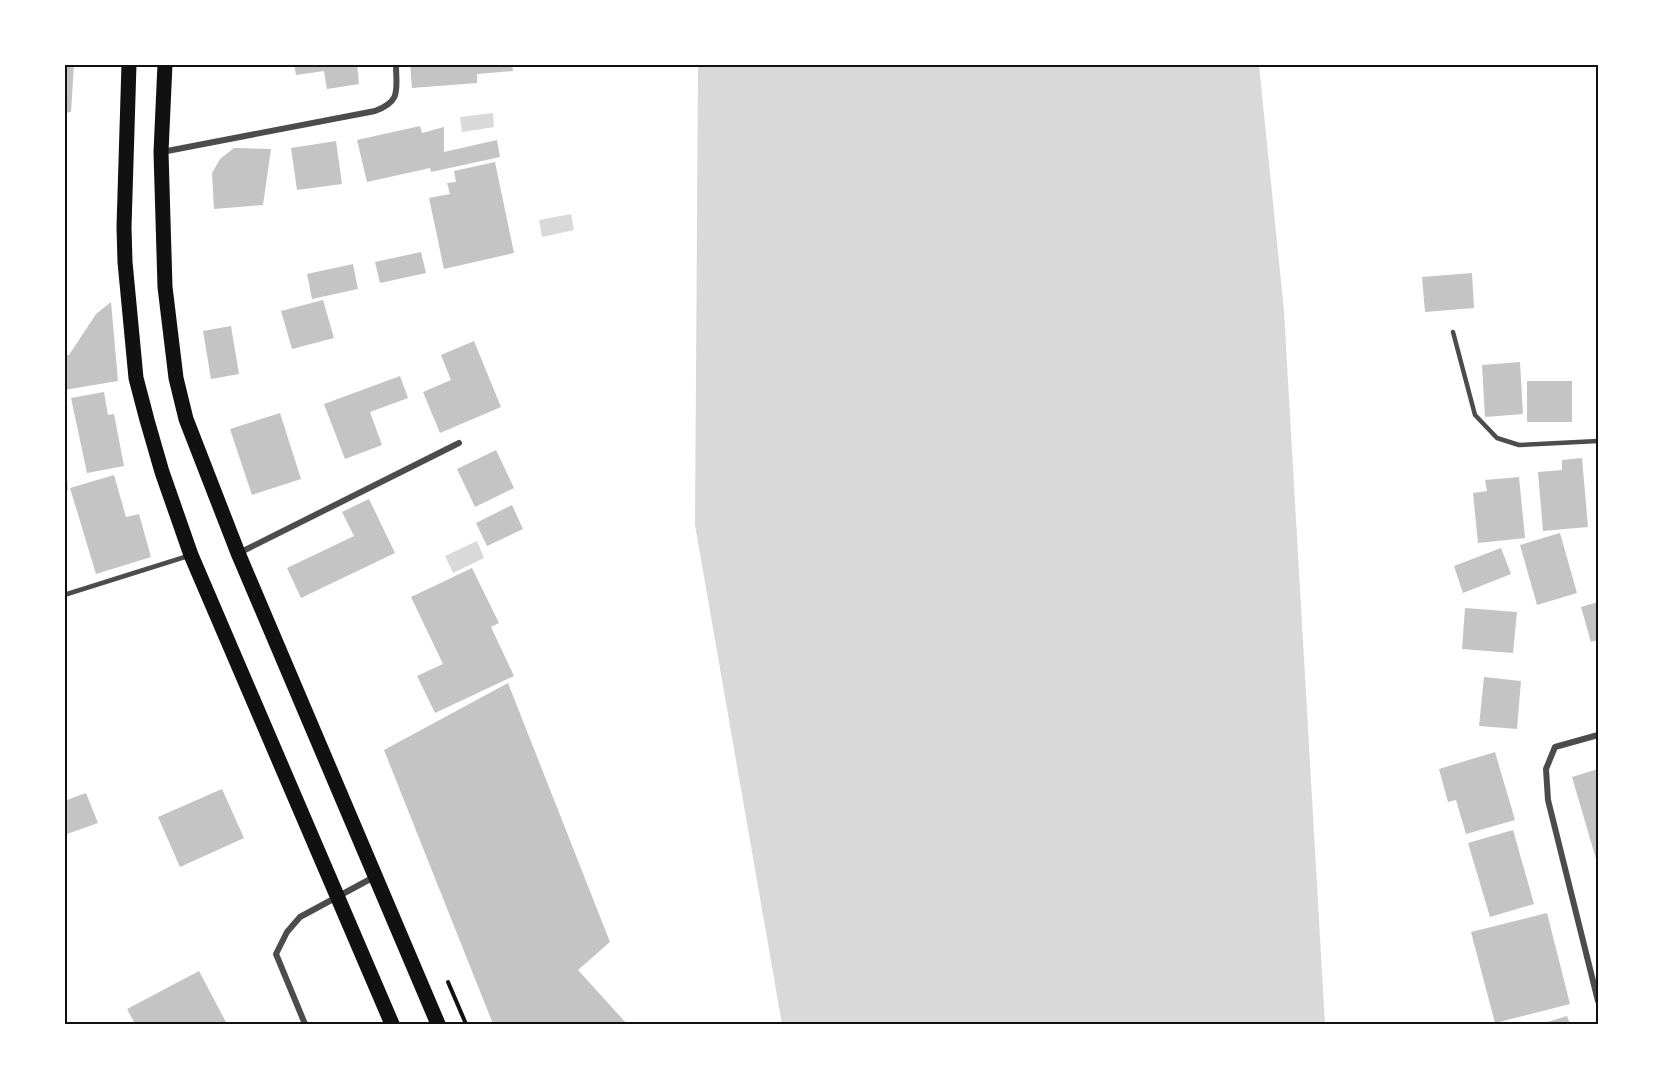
<svg xmlns="http://www.w3.org/2000/svg" width="1663" height="1089" font-family="Georgia,serif">
<style>
.water{fill:#d9d9d9}
.building{fill:#c4c4c4}
.lines{fill:none;stroke-linecap:round;stroke-linejoin:round}
.path{stroke:#111;stroke-width:4}
.service{stroke:#4c4c4c;stroke-width:4.5}
.minor{stroke:#4c4c4c;stroke-width:6}
.primary{stroke:#111;stroke-width:15}
.neatline{fill:none;stroke:#111;stroke-width:2}
</style>
<rect width="100%" height="100%" fill="#fff"/>
<path class="water" d="M 698,65 L 1259,65 L 1284,311 L 1325,1024 L 782,1024 L 695,525 Z
M 493,113 L 494,127 L 462,132 L 460,117 Z
M 571,214 L 574,230 L 542,237 L 539,220 Z
M 477,541 L 484,558 L 453,573 L 445,556 Z"/>
<path class="building" d="M 64,64 L 74,64 L 71,112 L 64,113 Z
M 294,64 L 357,64 L 359,84 L 327,89 L 324,71 L 296,75 Z
M 410,64 L 512,64 L 513,71 L 477,74 L 477,83 L 412,88 Z
M 420,126 L 422,133 L 444,127 L 444,152 L 497,140 L 500,157 L 431,172 L 430,168 L 367,182 L 357,140 Z
M 336,141 L 342,184 L 297,190 L 291,148 Z
M 234,148 L 271,149 L 263,205 L 214,209 L 212,173 L 220,159 Z
M 495,162 L 514,253 L 444,269 L 429,198 L 450,194 L 447,183 L 456,182 L 454,171 Z
M 421,252 L 426,273 L 380,283 L 375,262 Z
M 353,264 L 358,289 L 312,299 L 307,274 Z
M 1472,273 L 1474,308 L 1425,312 L 1422,277 Z
M 323,300 L 334,338 L 292,349 L 281,311 Z
M 111,302 L 118,381 L 64,390 L 64,355 L 69,355 L 96,314 Z
M 231,326 L 239,374 L 211,379 L 203,331 Z
M 474,341 L 501,407 L 440,433 L 423,392 L 451,380 L 441,355 Z
M 1520,362 L 1523,414 L 1485,417 L 1482,365 Z
M 400,376 L 408,398 L 370,412 L 382,445 L 345,459 L 324,404 Z
M 1527,381 L 1572,381 L 1572,422 L 1527,422 Z
M 104,392 L 108,415 L 114,414 L 124,466 L 87,473 L 71,398 Z
M 280,413 L 301,479 L 252,495 L 230,429 Z
M 496,450 L 514,488 L 475,507 L 457,469 Z
M 1582,458 L 1588,527 L 1543,531 L 1538,472 L 1562,470 L 1562,460 Z
M 64,464 L 66,464 L 68,490 L 64,490 Z
M 114,475 L 126,517 L 139,514 L 151,557 L 96,574 L 70,488 Z
M 1519,477 L 1525,538 L 1478,543 L 1473,493 L 1487,491 L 1485,480 Z
M 369,499 L 395,553 L 301,598 L 287,568 L 354,536 L 342,512 Z
M 512,505 L 523,529 L 487,546 L 476,523 Z
M 1560,533 L 1577,593 L 1537,605 L 1520,545 Z
M 1501,548 L 1511,574 L 1463,593 L 1454,566 Z
M 472,568 L 499,623 L 491,627 L 514,676 L 435,713 L 417,676 L 443,664 L 411,597 Z
M 1598,602 L 1598,640 L 1591,642 L 1581,607 Z
M 1465,608 L 1517,612 L 1513,653 L 1462,649 Z
M 1484,677 L 1521,681 L 1517,729 L 1479,726 Z
M 508,683 L 610,942 L 578,970 L 627,1024 L 493,1024 L 384,750 Z
M 1495,752 L 1515,820 L 1466,834 L 1456,800 L 1448,802 L 1439,769 Z
M 1598,769 L 1598,859 L 1596,859 L 1572,777 Z
M 222,789 L 244,838 L 180,867 L 158,817 Z
M 86,793 L 98,823 L 64,835 L 64,801 Z
M 1513,830 L 1534,904 L 1490,917 L 1468,843 Z
M 1547,913 L 1570,1004 L 1495,1023 L 1471,932 Z
M 199,971 L 227,1024 L 135,1024 L 127,1009 Z
M 1567,1016 L 1570,1024 L 1541,1024 Z"/>
<g class="lines">
<path class="path" d="M 448,982 L 466,1024"/>
<path class="service" d="M 1453,332 L 1475,415 L 1497,438 L 1519,445 L 1598,441
M 64,595 L 188,556"/>
<path class="minor" d="M 162,152 L 375,111 C 402,101 396,90 396,64
M 239,553 L 459,443
M 1598,735 L 1555,747 L 1546,769 L 1548,800 L 1598,1001
M 305,1024 L 276,954 L 287,932 L 300,917 L 374,877"/>
<path class="primary" d="M 129,64 L 124,227 L 125,262 L 136,378 L 147,420 L 162,472 L 191,555 L 392,1024
M 165,64 L 161,152 L 165,287 L 176,378 L 186,419 L 238,553 L 438,1024"/>
</g>
<rect width="1663" height="1089" fill="none" stroke="#ffffff" stroke-width="132"/>
<rect x="66" y="66" width="1531" height="957" class="neatline"/>
</svg>
